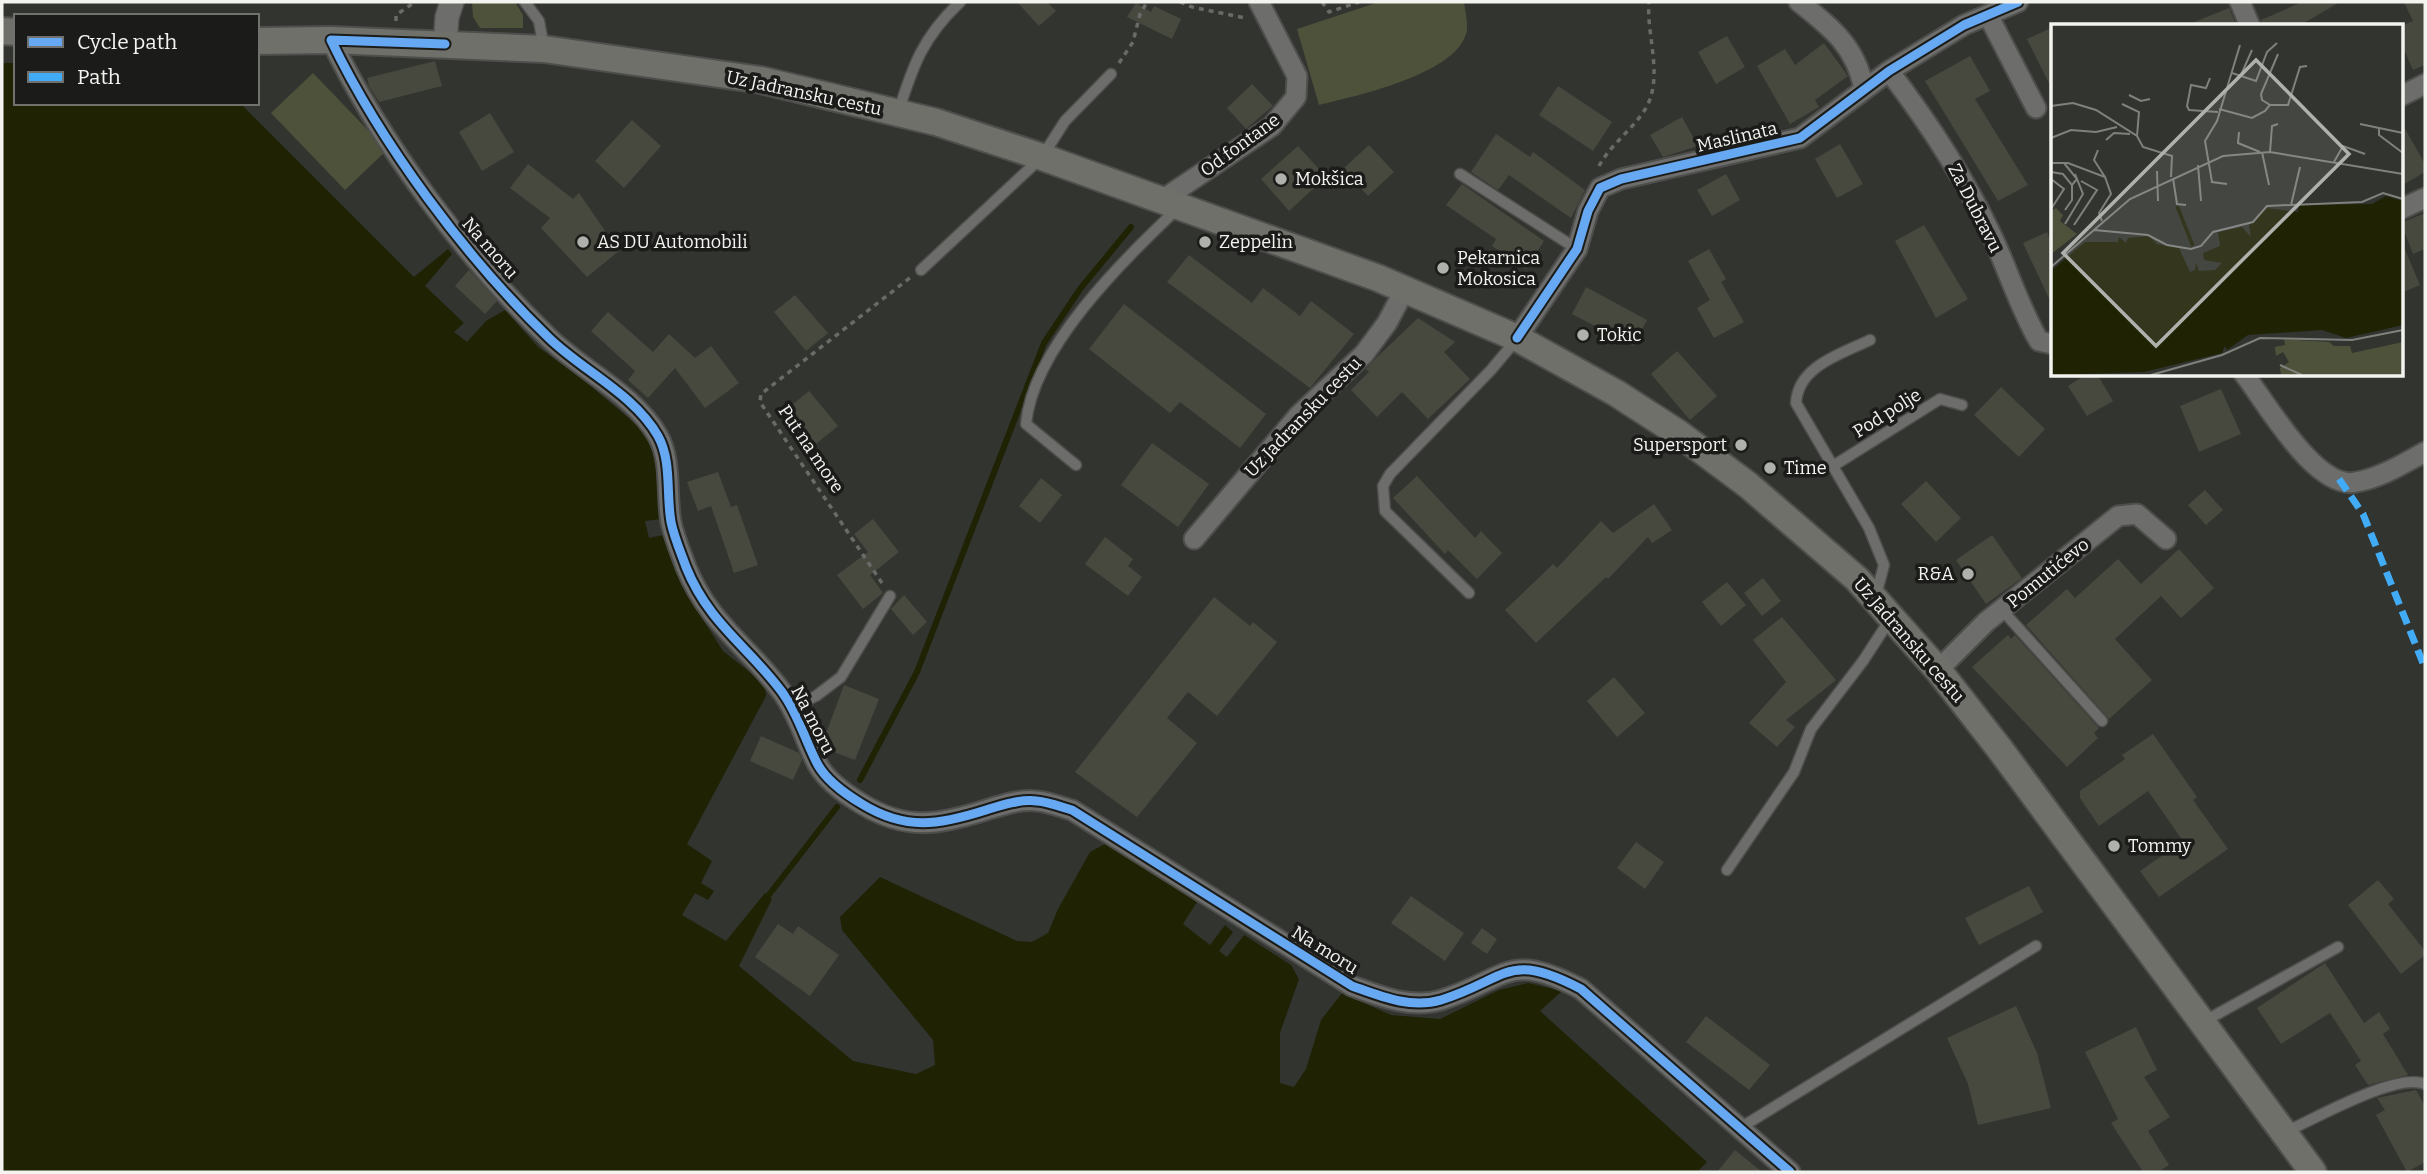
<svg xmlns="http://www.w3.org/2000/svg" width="2427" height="1174" font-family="Bitter,serif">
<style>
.green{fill:#4e523a}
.water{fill:#1f2304}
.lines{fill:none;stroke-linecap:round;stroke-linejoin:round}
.stream{stroke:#1f2304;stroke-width:6}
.building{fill:#47493e}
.service-casing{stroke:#4e4f4c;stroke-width:13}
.minor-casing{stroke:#4e4f4c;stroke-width:23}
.tertiary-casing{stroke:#4e4f4c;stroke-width:26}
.secondary-casing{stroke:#4e4f4c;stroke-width:30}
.path{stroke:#6a6b68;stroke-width:3.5;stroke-dasharray:5 5;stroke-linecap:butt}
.service{stroke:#6d6d6b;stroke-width:10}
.minor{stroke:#6d6d6b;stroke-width:19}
.tertiary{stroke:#6d6d6b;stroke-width:23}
.secondary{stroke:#6f706a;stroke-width:26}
.quiet{stroke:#42abf6;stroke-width:7;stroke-dasharray:14 7;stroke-linecap:butt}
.cycleway-casing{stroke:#1b1c19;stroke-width:13}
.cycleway{stroke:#66a8f1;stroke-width:9}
.poi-dot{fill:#afb1ad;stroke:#1b1c19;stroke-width:2.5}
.labels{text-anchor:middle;stroke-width:7;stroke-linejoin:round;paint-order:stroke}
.street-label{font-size:18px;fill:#f3f4f0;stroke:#1b1c19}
.poi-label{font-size:18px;fill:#f3f4f0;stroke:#1b1c19;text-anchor:start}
.inset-river{fill:none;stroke:#1f2304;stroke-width:3.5}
.inset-road{fill:none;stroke:#7f817d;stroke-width:2}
.view{fill:#afb1ad;fill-opacity:0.15;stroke:#afb1ad;stroke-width:3.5}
.inset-edge{fill:none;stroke:#f3f4f0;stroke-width:3.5}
</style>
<rect width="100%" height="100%" fill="#323430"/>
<path class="green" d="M 472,2 L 515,2 L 523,15 L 523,28 L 480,28 L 473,17 Z
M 1379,2 L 1464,2 C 1465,11 1469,26 1466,34 C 1454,75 1355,96 1319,105 L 1297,29 Z
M 313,73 L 387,150 L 345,190 L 271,113 Z"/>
<path class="water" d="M 2,63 L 16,63 L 16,103 L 240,103 L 414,277 L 448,249 L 452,254 L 425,286 L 464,323 L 454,332 L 467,342 L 486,321 L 505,310 L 538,347 L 580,377 L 644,431 L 659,466 L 662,519 L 645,521 L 649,538 L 663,535 L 691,601 L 723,651 L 765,684 L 766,696 L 687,844 L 712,861 L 701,883 L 714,891 L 708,900 L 695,893 L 682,915 L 726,941 L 765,893 L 772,899 L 739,966 L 853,1061 L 916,1074 L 935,1065 L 933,1040 L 842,930 L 840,917 L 880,877 L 1017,941 L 1032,942 L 1048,933 L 1058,909 L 1090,852 L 1107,843 L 1197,902 L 1183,924 L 1210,945 L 1225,925 L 1233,932 L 1219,951 L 1227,957 L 1244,935 L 1291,965 L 1299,979 L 1280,1033 L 1280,1083 L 1294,1087 L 1306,1069 L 1321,1020 L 1342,993 L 1391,1015 L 1440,1019 L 1499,990 L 1528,983 L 1562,991 L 1540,1011 L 1707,1162 L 1697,1172 L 2,1172 Z"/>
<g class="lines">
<path class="stream" d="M 860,780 L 917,672 L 1044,343 L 1080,289 L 1131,227
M 768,896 L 837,807"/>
</g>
<path class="building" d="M 1017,2 L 1047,2 L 1056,11 L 1039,26 Z
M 2302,2 L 2340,2 L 2299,26 L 2262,26 L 2261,20 Z
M 2404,2 L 2425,2 L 2425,65 L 2413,70 L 2401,43 L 2401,26 L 2413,21 Z
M 1136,3 L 1151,12 L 1154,6 L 1181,19 L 1172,39 L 1127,17 Z
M 2229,8 L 2237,26 L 2187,26 L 2187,25 Z
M 2053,27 L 2053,91 L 2027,39 Z
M 1727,36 L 1745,67 L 1716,84 L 1698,52 Z
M 1824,43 L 1848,76 L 1815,100 L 1819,107 L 1790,124 L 1757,66 L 1785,49 L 1795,65 Z
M 1970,56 L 1990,91 L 1975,99 L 2028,185 L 1998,201 L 1925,81 Z
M 435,61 L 442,86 L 379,102 L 369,86 L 367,78 Z
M 1252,84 L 1273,106 L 1246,129 L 1227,108 Z
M 1558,86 L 1612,122 L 1593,151 L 1539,115 Z
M 490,113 L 514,152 L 482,171 L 459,132 Z
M 1682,117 L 1698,146 L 1663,157 L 1650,135 Z
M 632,120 L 661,146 L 624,188 L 595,161 Z
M 2401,122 L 2425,164 L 2425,172 L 2401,186 Z
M 1496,134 L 1530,157 L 1533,152 L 1585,190 L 1571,218 L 1509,175 L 1498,190 L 1471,172 Z
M 1840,144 L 1863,184 L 1837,198 L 1815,159 Z
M 1369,145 L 1394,172 L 1368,196 L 1343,169 Z
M 1298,146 L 1326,177 L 1289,211 L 1261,179 Z
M 528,164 L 573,199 L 579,193 L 619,251 L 587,277 L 541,228 L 550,218 L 510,188 Z
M 1726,174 L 1740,200 L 1712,216 L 1697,190 Z
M 1462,184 L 1544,241 L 1526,269 L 1492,246 L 1496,239 L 1446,205 Z
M 2425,213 L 2425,249 L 2413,254 L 2401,223 Z
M 1924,225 L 1968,299 L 1936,318 L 1895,241 Z
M 2047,232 L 2053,245 L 2053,307 L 2023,243 Z
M 2401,240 L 2420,285 L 2401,293 Z
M 1709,249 L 1726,279 L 1721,282 L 1744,322 L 1714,338 L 1697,308 L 1710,300 L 1688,261 Z
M 1189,255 L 1252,303 L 1263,288 L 1300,316 L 1311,301 L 1354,334 L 1310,388 L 1167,282 Z
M 469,270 L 497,301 L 485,314 L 455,286 Z
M 1586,287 L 1647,320 L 1633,346 L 1572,314 Z
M 795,295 L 828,333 L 806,351 L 774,312 Z
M 1124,304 L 1266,414 L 1240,448 L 1180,402 L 1170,413 L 1089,349 Z
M 608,312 L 653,352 L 669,334 L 695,358 L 711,346 L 739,383 L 705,408 L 675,368 L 648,398 L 628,380 L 635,371 L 591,331 Z
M 1418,318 L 1455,342 L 1444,352 L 1470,379 L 1428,419 L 1402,392 L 1377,417 L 1351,390 L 1369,372 L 1366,369 L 1377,357 Z
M 1677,351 L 1717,396 L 1690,420 L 1651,374 Z
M 2087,374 L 2097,374 L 2113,401 L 2087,416 L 2068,386 Z
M 2001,387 L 2045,429 L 2019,457 L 1974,415 Z
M 2221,389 L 2241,434 L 2199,452 L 2180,406 Z
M 809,391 L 838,426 L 816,444 L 787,409 Z
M 1152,443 L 1209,484 L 1178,527 L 1121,485 Z
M 718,472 L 731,507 L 737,505 L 758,565 L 734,573 L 711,506 L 698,511 L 687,482 Z
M 1417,476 L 1475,538 L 1481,531 L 1502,553 L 1477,579 L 1448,550 L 1445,554 L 1393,498 Z
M 1041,478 L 1062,495 L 1040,523 L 1019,506 Z
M 1926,481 L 1961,518 L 1936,542 L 1901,504 Z
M 2205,490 L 2223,510 L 2206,525 L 2188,505 Z
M 1654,504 L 1672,530 L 1652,543 L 1648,537 L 1608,579 L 1606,577 L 1536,643 L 1505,610 L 1553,564 L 1557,568 L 1601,521 L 1613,533 Z
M 873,519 L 899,552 L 870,575 L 883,593 L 863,609 L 837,575 L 868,552 L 854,534 Z
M 1992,535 L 2022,578 L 1986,604 L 1956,560 Z
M 1105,537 L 1133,559 L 1128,566 L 1142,577 L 1128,596 L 1085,564 Z
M 2179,549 L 2214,588 L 2181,618 L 2161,596 L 2115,639 L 2152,680 L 2109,719 L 2026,625 L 2067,589 L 2075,598 L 2118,559 L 2141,584 Z
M 1763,578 L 1781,601 L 1762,616 L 1744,593 Z
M 1727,582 L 1746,605 L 1721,626 L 1702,602 Z
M 904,595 L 927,622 L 913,635 L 891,609 Z
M 1214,597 L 1250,626 L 1253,622 L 1277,642 L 1217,716 L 1188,692 L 1167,718 L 1197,743 L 1137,817 L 1075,772 Z
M 1782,617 L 1836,680 L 1786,720 L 1795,727 L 1777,747 L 1749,723 L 1786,682 L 1753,640 Z
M 2008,635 L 2011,639 L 2015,635 L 2099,728 L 2094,733 L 2098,738 L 2067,767 L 1972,667 Z
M 1614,677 L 1645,713 L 1617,737 L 1587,701 Z
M 844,685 L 879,699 L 855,760 L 823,748 L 822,744 Z
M 2153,734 L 2197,797 L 2193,800 L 2228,849 L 2159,897 L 2140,871 L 2183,841 L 2148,791 L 2099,826 L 2080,798 L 2080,791 L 2125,759 L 2122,755 Z
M 761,736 L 799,753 L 802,760 L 793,780 L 750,761 Z
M 1636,842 L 1664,862 L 1645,889 L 1617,868 Z
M 2378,880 L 2394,899 L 2388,904 L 2425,951 L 2425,955 L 2401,974 L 2348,905 Z
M 2029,886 L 2043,912 L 1979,945 L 1965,918 Z
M 1411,896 L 1464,933 L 1445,961 L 1391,923 Z
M 778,924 L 793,934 L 798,926 L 839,955 L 810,996 L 755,957 Z
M 1482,928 L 1497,939 L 1487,954 L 1471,943 Z
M 2325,963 L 2364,1023 L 2379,1012 L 2390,1029 L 2383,1034 L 2408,1075 L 2368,1085 L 2355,1065 L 2361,1061 L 2330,1013 L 2281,1044 L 2257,1008 Z
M 2016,1006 L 2037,1053 L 2051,1108 L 1978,1125 L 1968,1084 L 1947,1038 Z
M 1706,1016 L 1770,1065 L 1749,1090 L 1686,1042 Z
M 2136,1027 L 2157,1070 L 2144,1077 L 2170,1117 L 2148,1131 L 2169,1165 L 2158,1172 L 2143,1172 L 2111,1123 L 2118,1119 L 2085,1052 Z
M 2416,1090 L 2425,1106 L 2425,1162 L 2407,1172 L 2376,1115 L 2385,1110 L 2377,1098 Z
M 1735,1150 L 1762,1172 L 1717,1172 Z"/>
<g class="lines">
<g class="service-casing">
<path id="service" d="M 525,2 L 539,21 L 544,49
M 898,113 C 913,65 923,37 960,2
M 1460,174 L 1577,249
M 921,270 L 1042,157 L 1065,121 L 1111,74
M 1870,340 C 1841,354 1798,366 1796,403 L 1869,528 L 1884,565 L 1876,595
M 1076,465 L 1026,424 C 1033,347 1124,260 1177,209
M 1833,466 L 1940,399 L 1962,405
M 1469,593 L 1385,511 L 1383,486 L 1390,474 L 1491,370 L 1517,339
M 2002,610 L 2102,721
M 793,707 L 816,696 L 841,677 L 890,596
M 1727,870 L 1794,772 L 1811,729 L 1863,661 L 1891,618
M 2203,1022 L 2338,947
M 1740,1128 L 2036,946
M 2285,1132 C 2315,1119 2396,1072 2425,1084"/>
</g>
<g class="minor-casing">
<path id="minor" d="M 1799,2 C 1832,28 1855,46 1864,88
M 2240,2 L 2250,26
M 1988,15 L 2036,108
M 331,40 C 381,144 466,258 549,338 C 583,371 634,394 658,436 C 672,461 666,494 671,522 C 674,537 681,553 686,567 C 709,624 748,646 782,692 C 799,715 805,741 818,765 C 827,781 847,795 862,804 C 906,831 939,825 986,810 C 1002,805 1020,799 1037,801 C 1049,802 1061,807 1072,810 L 1352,986 C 1380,996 1410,1009 1441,1000 C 1508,979 1507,950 1581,989 L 1790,1172
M 1889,71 C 1928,122 1963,175 1991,234 C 2008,269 2019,307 2039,341 L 2052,344
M 2401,96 L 2425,84
M 1162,200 L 1272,126 L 1296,97 L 1297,76 L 1259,2
M 2401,209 L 2425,198
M 1517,338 L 1577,249 L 1588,211 L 1600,188 L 1621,179 L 1800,138 L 1889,71 L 1964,25 L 2018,2
M 2244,374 C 2266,402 2316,491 2356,482 C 2381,478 2404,463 2425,452
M 1194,539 L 1299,415 L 1364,354 L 1387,323 L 1405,289
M 1938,670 L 1986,622 L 2118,516 L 2137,514 L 2166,539"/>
</g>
<g class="tertiary-casing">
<path id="tertiary" d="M 445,44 L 447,17 L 452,2"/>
</g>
<g class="secondary-casing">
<path id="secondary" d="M 2,31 L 16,32
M 257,41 L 331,40 L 544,49 L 761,80 L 936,122 L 1042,157 L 1378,278 L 1517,338 L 1616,393 L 1678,433 L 1748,485 L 1857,579 L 1938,670 L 1999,748 L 2313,1172"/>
</g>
<path class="path" d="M 1180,2 L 1192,7 L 1245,18
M 1322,2 L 1329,12 L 1359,2
M 396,21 L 396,15 L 415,2
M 1119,63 L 1133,42 L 1140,14 L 1147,2
M 1599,166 C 1611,144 1631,131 1644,111 C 1665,80 1646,36 1649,2
M 882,583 L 760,402 L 761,394 L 911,277"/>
<use href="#service" class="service"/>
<use href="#minor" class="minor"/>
<use href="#tertiary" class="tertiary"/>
<use href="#secondary" class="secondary"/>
<path class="quiet" d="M 2339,479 L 2363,514 L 2425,668"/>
<g class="cycleway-casing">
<path id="cycleway" d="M 445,44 L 331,40 C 381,144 466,258 549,338 C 583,371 634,394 658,436 C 672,461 666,494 671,522 C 674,537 681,553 686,567 C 709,624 748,646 782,692 C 799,715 805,741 818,765 C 827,781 847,795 862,804 C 906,831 939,825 986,810 C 1002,805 1020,799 1037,801 C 1049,802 1061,807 1072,810 L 1352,986 C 1380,996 1410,1009 1441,1000 C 1508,979 1507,950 1581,989 L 1790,1172
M 1517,338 L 1577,249 L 1588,211 L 1600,188 L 1621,179 L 1800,138 L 1889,71 L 1964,25 L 2018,2"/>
</g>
<use href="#cycleway" class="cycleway"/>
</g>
<g class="poi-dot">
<circle cx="1281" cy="179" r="7"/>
<circle cx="583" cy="242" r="7"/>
<circle cx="1205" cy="242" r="7"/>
<circle cx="1443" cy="268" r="7"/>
<circle cx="1583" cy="335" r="7"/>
<circle cx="1741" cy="445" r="7"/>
<circle cx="1770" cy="468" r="7"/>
<circle cx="1968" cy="574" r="7"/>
<circle cx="2114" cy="846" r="7"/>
</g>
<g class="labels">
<g class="street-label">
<text transform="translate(804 93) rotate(12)" y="6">Uz Jadransku cestu</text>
<text transform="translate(1737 137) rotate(-13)" y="6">Maslinata</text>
<text transform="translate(1240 145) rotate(-36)" y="6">Od fontane</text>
<text transform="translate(1975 208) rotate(63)" y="6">Za Dubravu</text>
<text transform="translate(490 248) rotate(49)" y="6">Na moru</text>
<text transform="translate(1887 413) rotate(-32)" y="6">Pod polje</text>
<text transform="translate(1303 417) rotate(-46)" y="6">Uz Jadransku cestu</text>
<text transform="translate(811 449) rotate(56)" y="6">Put na more</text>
<text transform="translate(2048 573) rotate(-39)" y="6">Pomutićevo</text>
<text transform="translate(1909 640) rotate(49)" y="6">Uz Jadransku cestu</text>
<text transform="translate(813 720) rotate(63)" y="6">Na moru</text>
<text transform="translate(1325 950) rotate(32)" y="6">Na moru</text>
</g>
<g class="poi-label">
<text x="1295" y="185">Mokšica</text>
<text x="597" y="248">AS DU Automobili</text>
<text x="1219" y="248">Zeppelin</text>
<text x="1457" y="264">Pekarnica<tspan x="1457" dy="21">Mokosica</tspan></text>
<text x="1597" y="341">Tokic</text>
<text x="1727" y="451" text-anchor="end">Supersport</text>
<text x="1784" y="474">Time</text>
<text x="1954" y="580" text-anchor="end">R&amp;A</text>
<text x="2128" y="852">Tommy</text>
</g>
</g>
<g transform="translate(2051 24)">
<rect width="352" height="352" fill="#323430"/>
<path d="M 5,184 L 12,191 L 9,197 L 26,210 L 0,230 L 0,187 ZM 233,315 L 278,318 L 283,322 L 299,322 L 301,329 L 352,318 L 352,351 L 230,351 L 229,344 L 238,338 L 232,328 L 225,332 L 224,323 L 234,321 Z" fill="#4e523a"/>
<path d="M 335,172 L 352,177 L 352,301 L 295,314 L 271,306 L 197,311 L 176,326 L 174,322 L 171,329 L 93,348 L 0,351 L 0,247 L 34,218 L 67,218 L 68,213 L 75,219 L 77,214 L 98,212 L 106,220 L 128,224 L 139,248 L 144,246 L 145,239 L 148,247 L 164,246 L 171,239 L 153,236 L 152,229 L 169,222 L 167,208 L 191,203 L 200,213 L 198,201 L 215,184 L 247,188 L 248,181 L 321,180 Z" fill="#1f2304"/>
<path class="inset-river" d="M 126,182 L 142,222"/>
<path class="inset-road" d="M 181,49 L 205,57 L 216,28 L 226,19M 190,51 L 201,26M 159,54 L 155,64 L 140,61 L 136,82 L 138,86 L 167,88M 78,71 L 90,77 L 99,75M 71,80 L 88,88 L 86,112M 219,81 L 237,81 L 249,43 L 256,42M 0,82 L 22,79 L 45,86 L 86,112 L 92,123 L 121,132 L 120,153M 168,85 L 201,94 L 214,87 L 219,81 L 211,76 L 210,70 L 227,30M 309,100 L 352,109M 328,104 L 328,111 L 352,129M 188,108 L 187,119 L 209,128M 0,114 L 20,106 L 45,108 L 66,103M 55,116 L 63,109 L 79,110M 47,126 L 43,136 L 54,153M 211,128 L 218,161M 219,128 L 221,102 L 227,100M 283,138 L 292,122 L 314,130M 0,139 L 17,139 L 54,153 L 60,170 L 48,189 L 51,197M 13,139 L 26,155 L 21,161M 147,141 L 150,177M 106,147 L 107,177M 0,148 L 12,150 L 21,161 L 21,176 L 14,186M 122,154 L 126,180 L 135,181M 0,155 L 13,165 L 0,185M 176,160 L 161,158 L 154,117 L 166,97 L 189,21M 240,181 L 249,143M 14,200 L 32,170 L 24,150M 23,201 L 46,166 L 30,157M 43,206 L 97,211 L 116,221 L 140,225 L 150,222 L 162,208 L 202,198 L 216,182 L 311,178 L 332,169 L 352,175M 0,243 L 79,175 L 172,132 L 219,128 L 352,150M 229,341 L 251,351M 100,351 L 171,331 L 209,314 L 301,316 L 352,306"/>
<path class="view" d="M 205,36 L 298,130 L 105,322 L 12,229 Z"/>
<rect width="352" height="352" class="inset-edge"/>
</g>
<rect width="2427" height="1174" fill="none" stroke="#f3f4f0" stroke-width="7"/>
<rect x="14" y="14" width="245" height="91" fill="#1b1c19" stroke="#71726f" stroke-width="2"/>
<rect x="28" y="37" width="35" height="10" fill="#66a8f1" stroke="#71726f" stroke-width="2"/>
<text x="77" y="49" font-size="21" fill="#f3f4f0">Cycle path</text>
<rect x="28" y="72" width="35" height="10" fill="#42abf6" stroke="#71726f" stroke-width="2"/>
<text x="77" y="84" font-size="21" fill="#f3f4f0">Path</text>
</svg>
